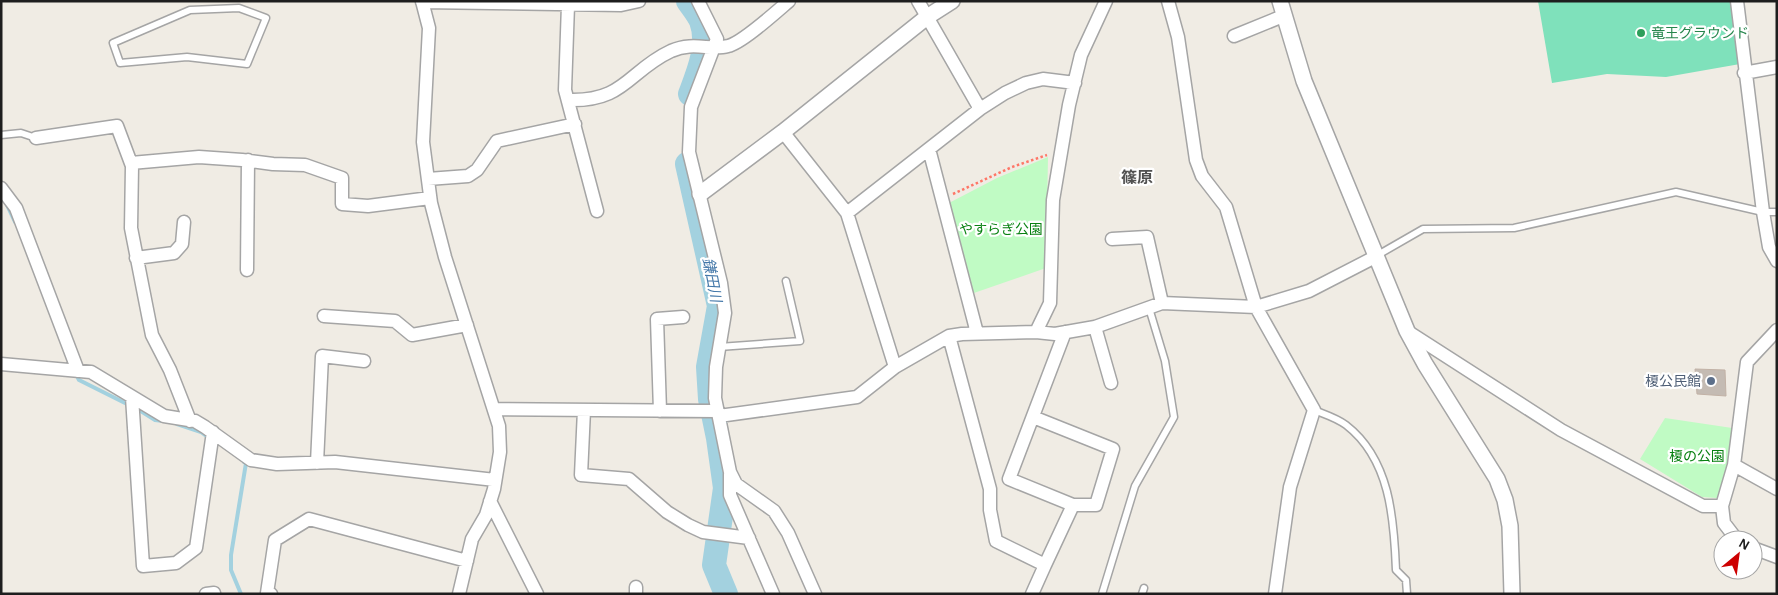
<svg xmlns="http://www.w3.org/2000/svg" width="1778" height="595" font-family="'Alegreya Sans','Noto Sans JP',sans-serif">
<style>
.park{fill:#c0fbc4}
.pitch{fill:#7fe1bb}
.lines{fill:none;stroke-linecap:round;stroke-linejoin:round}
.stream{stroke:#a3d1df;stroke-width:4}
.river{stroke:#a3d1df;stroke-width:24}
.building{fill:#c4bbb3;stroke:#c2b2a6}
.service-casing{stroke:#a5a5a5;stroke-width:9}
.minor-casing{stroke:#a5a5a5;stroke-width:15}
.tertiary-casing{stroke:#a5a5a5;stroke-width:18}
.path{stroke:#fe7667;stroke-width:2.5;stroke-dasharray:2.5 2.5;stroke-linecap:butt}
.service{stroke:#fff;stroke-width:6}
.minor{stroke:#fff;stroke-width:12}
.tertiary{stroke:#fff;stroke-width:15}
.leisure-dot{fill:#2e9e5b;stroke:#fff;stroke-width:2}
.service-dot{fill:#5c6f8a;stroke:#fff;stroke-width:2}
.labels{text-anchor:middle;stroke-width:4.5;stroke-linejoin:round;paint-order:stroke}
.leisure-label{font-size:14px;fill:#27864d;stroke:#fff;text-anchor:start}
.park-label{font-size:14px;fill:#088111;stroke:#fff}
.service-label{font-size:14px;fill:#4e5e75;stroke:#fff;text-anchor:end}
.water-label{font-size:15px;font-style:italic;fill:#4478a9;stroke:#fff}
.quarter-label{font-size:16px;font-weight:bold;fill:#515151;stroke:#fff}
</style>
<rect width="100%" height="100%" fill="#f0ece4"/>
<path class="park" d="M 1048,157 L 1046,268 L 971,294 L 947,204 L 997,178 Z
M 1665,418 L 1739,429 L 1717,498 L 1702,497 L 1640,459 Z"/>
<path class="pitch" d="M 1538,1 L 1732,1 L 1740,64 L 1666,77 L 1607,74 L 1552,83 Z"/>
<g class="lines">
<path class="stream" d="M 7,205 L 15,222
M 76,374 L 79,380 L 129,405
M 136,408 L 155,420 L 163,421
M 177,424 L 201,432 L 209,438
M 241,594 L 231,570 L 231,555 L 246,463 L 244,462"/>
<path class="river" d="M 688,1 C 692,7 698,14 701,21 C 710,45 698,73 690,94
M 687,164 L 719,306 L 708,367 L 710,399 L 718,438 L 725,488 L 714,565 L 726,594"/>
</g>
<path class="building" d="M 1695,369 L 1725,370 L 1726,396 L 1697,394 Z"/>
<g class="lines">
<g class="service-casing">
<path id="service" d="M 239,8 L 266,18 L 247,64 L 187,57 L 120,63 L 113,43 L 190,10 Z
M 1,135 L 21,133 L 36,138
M 1376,256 L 1423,229 L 1514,228 L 1676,192 L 1763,212 L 1777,212
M 719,347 L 800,341 L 786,281
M 1314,410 C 1324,414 1337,418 1346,425 C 1390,459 1394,518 1396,570 L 1406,580 L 1407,594
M 1102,594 L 1135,486 L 1174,417 L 1165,361 L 1149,308
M 1142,594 L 1144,588"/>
</g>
<g class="minor-casing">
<path id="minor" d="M 422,1 L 429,28 L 423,142 L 431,203 L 445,257 L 499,426 L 500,452 L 494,489 L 486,515 L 472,539 L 459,594
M 698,1 L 717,39 L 691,107 L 689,152 L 721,283 L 725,313 L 716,367 L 715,398 L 730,472 L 736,484 L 774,511 L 788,533 L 815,594
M 918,1 L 980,109
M 1168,1 L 1178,37 L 1196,160 L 1202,176 L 1226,207 L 1256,307 L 1314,410 L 1290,487 L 1275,594
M 1737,1 L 1763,212 L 1769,247 L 1777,261
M 422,2 L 621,5 L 639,1
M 568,5 L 565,90 L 597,211
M 1234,36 L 1283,16
M 1744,73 L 1777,67
M 568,100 C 625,102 628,71 671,51 C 694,41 710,51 728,46 C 742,43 776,12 789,1
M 783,132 L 847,213 L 895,367
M 36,138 L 117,126 L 132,166 L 131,228 L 152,335 L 170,370 L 190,421
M 929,149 L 977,333
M 131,163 L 199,157 L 242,160 L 273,164 L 305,165 L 342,178 L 342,204 L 368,206 L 430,198
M 428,179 L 468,176 L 477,170 L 497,141 L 575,124
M 1,188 L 16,208 L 78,371
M 847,213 L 980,109 L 1005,93 L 1026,83 L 1043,79 L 1075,83
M 1112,239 L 1147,237 L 1162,303
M 136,258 L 174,253 L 182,244 L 184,222
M 247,270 L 248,160
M 324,316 L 395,321 L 412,335 L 467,325
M 1095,327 L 1111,383
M 1407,331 L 1561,430 L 1703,506 L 1722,506
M 1036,332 L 1055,334 L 1095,327 L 1162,303 L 1256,307 L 1309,291 L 1375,257
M 949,336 L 990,489 L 990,510 L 996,541 L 1045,565 L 1032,594
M 1,364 L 91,372 L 164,416 L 195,421 L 205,427 L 251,460 L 277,464 L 335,462 L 495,480
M 132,397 L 143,566 L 176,563 L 196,548 L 213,432
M 494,409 L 717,411
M 584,410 L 581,475 L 629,479 L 667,512 L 688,525 L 703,532 L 749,538
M 660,411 L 657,319 L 683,317
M 719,416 L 857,397 L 895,367 L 949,336 L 962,334 L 1036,332 L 1050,303 L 1053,200 L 1069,105 L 1081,55 L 1106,1
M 1033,417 L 1113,449 L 1096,505 L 1073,505
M 317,463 L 322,356 L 364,361
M 1734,465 L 1777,489
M 730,474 L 730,495 L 773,594
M 490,501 L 537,594
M 1737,540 L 1724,523 L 1722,506 L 1734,465 L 1747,362 L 1777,330
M 1753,548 L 1777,557
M 1045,565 L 1073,505 L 1009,479 L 1065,332
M 206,594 L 214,593
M 271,594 L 267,593 L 275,540 L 309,519 L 467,561
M 636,594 L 636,587"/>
</g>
<g class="tertiary-casing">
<path id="tertiary" d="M 1280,1 L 1304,81 L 1407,331 L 1425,364 L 1497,479 L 1505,500 L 1510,526 L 1512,594
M 700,194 L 783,132 L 927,17 L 952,1"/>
</g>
<path class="path" d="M 953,194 L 1012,167 L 1047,155"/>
<use href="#service" class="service"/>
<use href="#minor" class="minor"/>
<use href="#tertiary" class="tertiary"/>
</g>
<circle class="leisure-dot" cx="1641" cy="33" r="5"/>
<circle class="service-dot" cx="1711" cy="381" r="5"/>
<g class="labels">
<g class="leisure-label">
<text x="1651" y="38">竜王グラウンド</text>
</g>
<g class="park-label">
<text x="1001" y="234">やすらぎ公園</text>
<text x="1697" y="461">榎の公園</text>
</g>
<g class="service-label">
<text x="1701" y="386">榎公民館</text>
</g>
<g class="water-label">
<text transform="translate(712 280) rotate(79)" y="5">鎌田川</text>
</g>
<g class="quarter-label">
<text x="1137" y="183">篠原</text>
</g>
</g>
<rect width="1778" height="595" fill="none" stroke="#1e1e1e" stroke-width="5"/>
<g transform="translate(1738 555) rotate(29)"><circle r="24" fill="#ffffff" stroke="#a5a5a5"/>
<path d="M0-4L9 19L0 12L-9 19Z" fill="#cd0001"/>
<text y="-8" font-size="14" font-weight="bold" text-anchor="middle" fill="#1e1e1e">N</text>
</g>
</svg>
